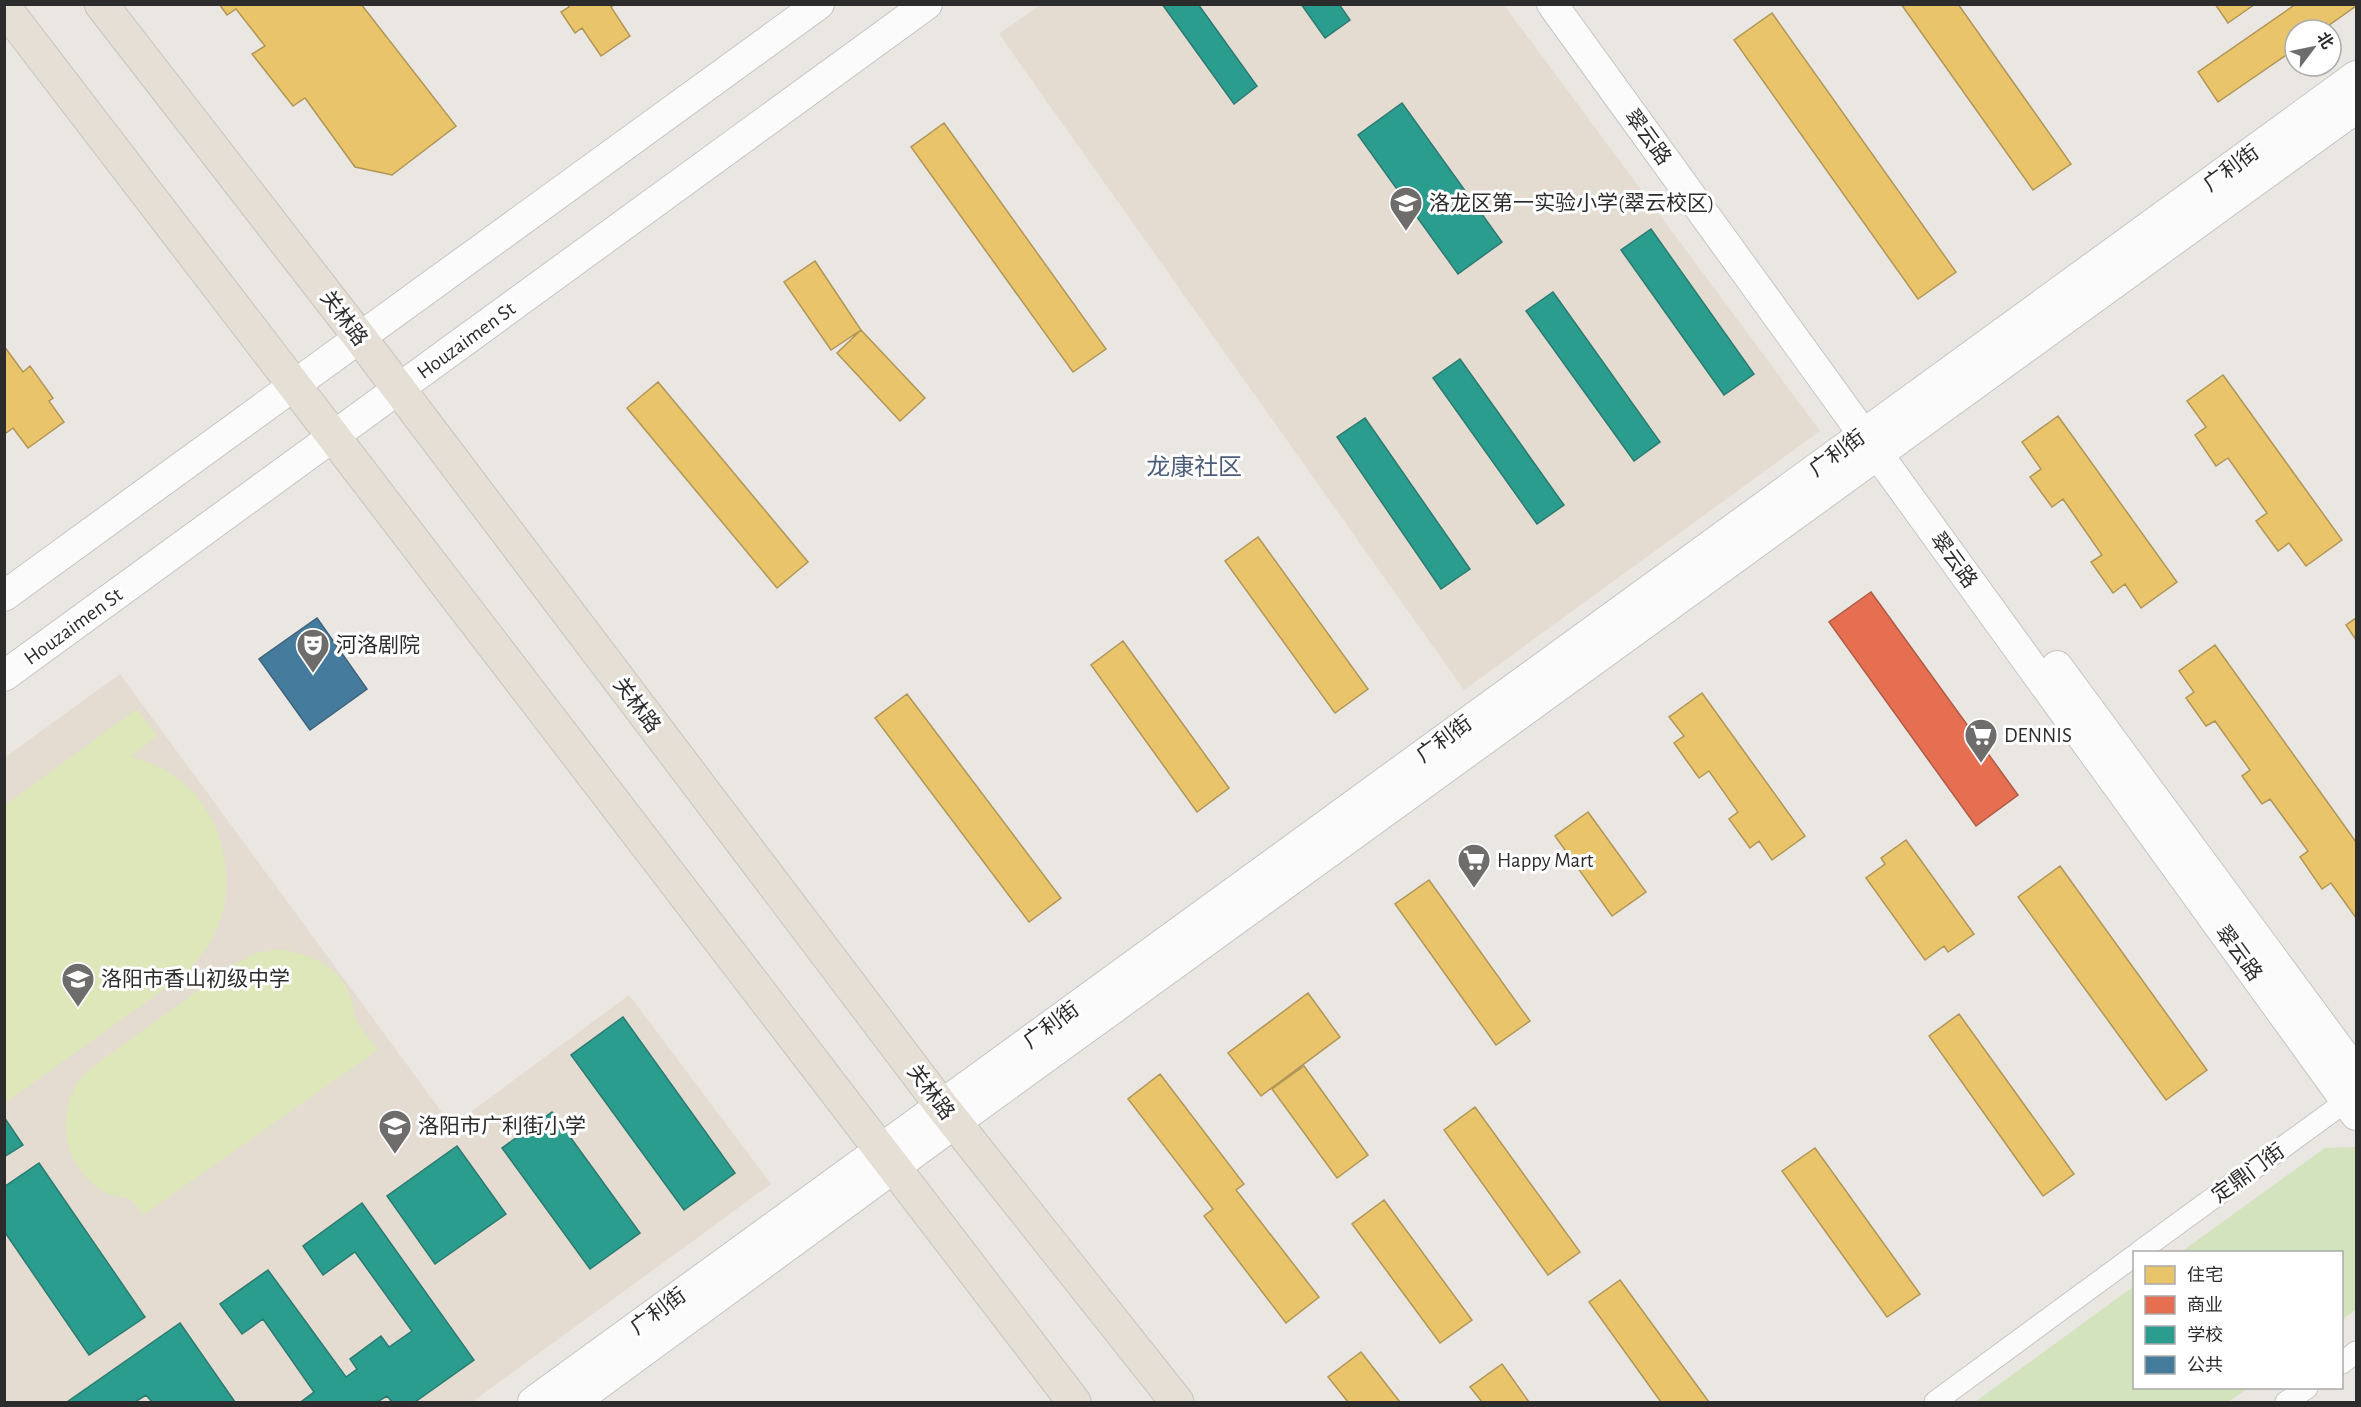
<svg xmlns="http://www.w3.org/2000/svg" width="2361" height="1407" font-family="'Alegreya Sans','Noto Sans SC',sans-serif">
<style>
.education{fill:#e4dbd1}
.green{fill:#d3e3bd}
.pitch{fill:#dee7ba}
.homes{fill:#e9c46a;stroke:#b09657;stroke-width:1.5}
.shops{fill:#e76f51;stroke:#af5b46;stroke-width:1.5}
.schools{fill:#2a9d8f;stroke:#2b7b71;stroke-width:1.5}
.public{fill:#457b9d;stroke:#3e637b;stroke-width:1.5}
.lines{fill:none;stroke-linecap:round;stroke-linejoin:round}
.street-casing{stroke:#c6c5c5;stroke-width:23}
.secondary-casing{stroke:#c6c5c5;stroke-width:32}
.primary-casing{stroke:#c6c4c2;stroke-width:35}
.street{stroke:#fcfbfb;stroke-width:21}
.secondary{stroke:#fcfbfb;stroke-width:30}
.primary{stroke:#e6dfd5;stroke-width:33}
.labels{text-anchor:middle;stroke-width:6;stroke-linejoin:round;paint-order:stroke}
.street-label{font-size:21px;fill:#2c2c2c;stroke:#fff}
.poi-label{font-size:21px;fill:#2c2c2c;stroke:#fff;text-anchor:start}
.quarter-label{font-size:24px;fill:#4d5d7c;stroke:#fff}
</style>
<rect width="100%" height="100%" fill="#eae6e2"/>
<path class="education" d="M 1040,5 L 1504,5 L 1820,431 L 1464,690 L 999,34 Z
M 120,674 L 452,1126 L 629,995 L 771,1184 L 472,1402 L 5,1402 L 4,758 Z"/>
<path class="green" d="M 2355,1147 L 2356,1148 L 2356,1309 L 2342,1320 L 2342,1252 L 2181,1252 L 2325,1148 Z
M 2134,1286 L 2134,1388 L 2248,1388 L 2228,1402 L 1975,1402 Z"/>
<path class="pitch" d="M 137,709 L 157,736 L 131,756 C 142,760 154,764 165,770 C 218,800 240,870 218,926 C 210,947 196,963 180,978 L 5,1103 L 5,805 Z
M 278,949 C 312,954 344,967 353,1005 C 353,1008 353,1011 354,1014 C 357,1026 370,1039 378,1050 L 143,1215 C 140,1211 136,1204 132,1201 C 125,1196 114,1197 106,1193 C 69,1170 55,1129 74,1089 C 77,1081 85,1074 91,1068 L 232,966 L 253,954 Z"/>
<path class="homes" d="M 219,4 L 361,4 L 456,126 L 392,175 L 355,167 L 305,98 L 293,106 L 252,54 L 265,46 L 236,9 L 227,15 Z
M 568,4 L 615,4 L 611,7 L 630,36 L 601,56 L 582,28 L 575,33 L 561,12 L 569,7 Z
M 1901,4 L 1958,4 L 2071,164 L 2033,190 Z
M 2215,4 L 2255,4 L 2228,23 Z
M 2296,4 L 2356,4 L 2356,6 L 2322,30 L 2295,30 L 2295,49 L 2218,102 L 2198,72 Z
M 1772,13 L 1956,272 L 1918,299 L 1734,40 Z
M 944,123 L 1106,349 L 1073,372 L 911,147 Z
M 815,261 L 861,330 L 831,350 L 784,282 Z
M 861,330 L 925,398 L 900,421 L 837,353 Z
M 4,346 L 23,372 L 30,366 L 53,398 L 49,401 L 64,422 L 28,448 L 13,428 L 6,433 L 4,431 Z
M 2223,375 L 2342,540 L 2306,566 L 2289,543 L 2278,551 L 2256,521 L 2267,513 L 2228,458 L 2216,466 L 2195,435 L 2206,427 L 2187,401 Z
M 658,382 L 808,562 L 777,588 L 627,408 Z
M 2058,416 L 2177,582 L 2141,608 L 2125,584 L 2113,593 L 2091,562 L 2102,555 L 2063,499 L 2052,507 L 2030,477 L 2041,469 L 2022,442 Z
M 1258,537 L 1368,689 L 1335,713 L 1225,561 Z
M 2356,618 L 2356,640 L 2346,625 Z
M 1123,641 L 1229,788 L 1197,812 L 1091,665 Z
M 2215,645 L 2356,842 L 2356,918 L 2331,883 L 2322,889 L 2300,857 L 2308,851 L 2270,799 L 2262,804 L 2242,776 L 2250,770 L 2215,721 L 2206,726 L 2186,698 L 2194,692 L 2179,671 Z
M 1702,693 L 1805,836 L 1772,860 L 1759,841 L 1750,848 L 1729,819 L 1738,812 L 1709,771 L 1699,778 L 1674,743 L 1684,736 L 1669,717 Z
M 907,694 L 1061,898 L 1029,922 L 875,718 Z
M 1588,812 L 1646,892 L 1612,916 L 1555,836 Z
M 1906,840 L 1974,934 L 1948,952 L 1944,946 L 1925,960 L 1866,878 L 1885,864 L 1881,858 Z
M 2060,866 L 2207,1070 L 2166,1100 L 2018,897 Z
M 1429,880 L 1530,1021 L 1496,1045 L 1395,904 Z
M 1308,993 L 1340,1037 L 1261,1096 L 1228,1053 Z
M 1959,1014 L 2074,1174 L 2043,1196 L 1929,1036 Z
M 1304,1066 L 1368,1155 L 1337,1178 L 1272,1089 Z
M 1160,1074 L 1244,1184 L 1236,1190 L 1319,1297 L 1286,1323 L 1204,1216 L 1213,1209 L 1128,1099 Z
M 1475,1107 L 1580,1252 L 1548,1275 L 1444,1130 Z
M 1815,1148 L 1920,1294 L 1887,1317 L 1782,1171 Z
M 1384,1200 L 1472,1320 L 1440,1343 L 1352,1224 Z
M 1620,1280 L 1709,1402 L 1661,1402 L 1589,1302 Z
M 1361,1352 L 1400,1402 L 1348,1402 L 1328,1377 Z
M 1502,1364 L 1529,1402 L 1482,1402 L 1470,1387 Z"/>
<path class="shops" d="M 1871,592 L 2018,795 L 1976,826 L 1829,622 Z"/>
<path class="schools" d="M 1162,4 L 1198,4 L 1257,86 L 1234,104 Z
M 1301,4 L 1339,4 L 1350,20 L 1325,38 Z
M 1402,103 L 1502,242 L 1458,274 L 1358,135 Z
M 1651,229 L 1754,374 L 1724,395 L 1621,250 Z
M 1553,292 L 1660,442 L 1634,461 L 1526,311 Z
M 1460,359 L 1564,505 L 1537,524 L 1433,378 Z
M 1365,418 L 1470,569 L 1441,589 L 1337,437 Z
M 623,1017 L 735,1173 L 684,1210 L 571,1055 Z
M 552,1112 L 640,1233 L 590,1269 L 502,1148 Z
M 4,1117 L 23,1145 L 4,1157 Z
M 457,1146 L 506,1214 L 435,1264 L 387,1196 Z
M 39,1163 L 145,1317 L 89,1355 L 4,1231 L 4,1187 Z
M 362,1203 L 474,1360 L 415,1402 L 392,1402 L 387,1396 L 377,1402 L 303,1402 L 302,1401 L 314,1392 L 263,1319 L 242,1334 L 220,1304 L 268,1270 L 346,1377 L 357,1369 L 350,1359 L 381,1336 L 389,1347 L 412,1331 L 355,1252 L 323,1275 L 303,1246 Z
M 180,1323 L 235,1402 L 152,1402 L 146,1395 L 135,1402 L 67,1402 Z"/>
<path class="public" d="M 317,618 L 367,689 L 310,730 L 259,659 Z"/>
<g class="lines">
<g class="street-casing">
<path id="street" d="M 2139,1252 L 2356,1094
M 2342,1363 L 2356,1352
M 1935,1402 L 2134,1256
M 2286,1402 L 2307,1388"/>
</g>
<g class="secondary-casing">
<path id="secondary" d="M 1552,4 L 2356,1115
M 4,596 L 819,4
M 2057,666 L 2356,1072
M 4,676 L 927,4
M 533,1402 L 2356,76
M 574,1402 L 955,1123 L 2356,108"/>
</g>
<g class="primary-casing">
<path id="primary" d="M 101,4 L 361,339 L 941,1105 L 1177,1402
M 4,7 L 1074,1402"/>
</g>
<use href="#street" class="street"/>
<use href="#secondary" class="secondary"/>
<use href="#primary" class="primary"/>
</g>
<defs>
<g id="school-pin" transform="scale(1.725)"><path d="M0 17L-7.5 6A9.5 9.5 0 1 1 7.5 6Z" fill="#6e6d6c" stroke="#fff"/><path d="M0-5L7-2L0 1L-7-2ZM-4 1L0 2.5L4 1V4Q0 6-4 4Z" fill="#fff"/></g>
<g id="theatre-pin" transform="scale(1.725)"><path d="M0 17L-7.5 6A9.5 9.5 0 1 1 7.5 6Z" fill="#6e6d6c" stroke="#fff"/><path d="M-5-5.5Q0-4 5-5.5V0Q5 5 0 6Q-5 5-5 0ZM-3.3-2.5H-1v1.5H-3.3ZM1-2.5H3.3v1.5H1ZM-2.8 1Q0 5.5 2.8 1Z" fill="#fff"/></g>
<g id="supermarket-pin" transform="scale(1.725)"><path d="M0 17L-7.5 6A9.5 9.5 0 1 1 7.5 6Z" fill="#6e6d6c" stroke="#fff"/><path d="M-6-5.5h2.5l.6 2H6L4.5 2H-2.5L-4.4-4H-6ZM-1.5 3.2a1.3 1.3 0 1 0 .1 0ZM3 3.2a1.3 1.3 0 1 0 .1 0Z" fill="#fff"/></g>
</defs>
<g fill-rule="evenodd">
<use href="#school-pin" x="1406" y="203"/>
<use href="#theatre-pin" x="313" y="645"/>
<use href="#supermarket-pin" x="1981" y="735"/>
<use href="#supermarket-pin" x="1474" y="860"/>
<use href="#school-pin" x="78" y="979"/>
<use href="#school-pin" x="395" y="1126"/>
</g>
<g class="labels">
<g class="street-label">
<text transform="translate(1648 137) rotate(54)" y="7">翠云路</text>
<text transform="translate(2231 168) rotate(-36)" y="7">广利街</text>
<text transform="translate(344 318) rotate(53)" y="7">关林路</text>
<text transform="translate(466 340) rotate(-36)" y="7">Houzaimen St</text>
<text transform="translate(1837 453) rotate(-36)" y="7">广利街</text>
<text transform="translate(1954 560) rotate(54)" y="7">翠云路</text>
<text transform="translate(73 626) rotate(-36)" y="7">Houzaimen St</text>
<text transform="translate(637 705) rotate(53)" y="7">关林路</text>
<text transform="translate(1444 739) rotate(-36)" y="7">广利街</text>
<text transform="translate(2239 953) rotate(54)" y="7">翠云路</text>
<text transform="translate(1051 1025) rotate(-36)" y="7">广利街</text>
<text transform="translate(931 1092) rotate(53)" y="7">关林路</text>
<text transform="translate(2248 1173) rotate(-36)" y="7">定鼎门街</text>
<text transform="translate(658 1311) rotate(-36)" y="7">广利街</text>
</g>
<g class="poi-label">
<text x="1429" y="210">洛龙区第一实验小学(翠云校区)</text>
<text x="336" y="652">河洛剧院</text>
<text x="2004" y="742">DENNIS</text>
<text x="1497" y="867">Happy Mart</text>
<text x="101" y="986">洛阳市香山初级中学</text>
<text x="418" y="1133">洛阳市广利街小学</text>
</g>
<g class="quarter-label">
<text x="1194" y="475">龙康社区</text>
</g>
</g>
<rect width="2361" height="1407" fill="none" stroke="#2c2c2c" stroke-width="12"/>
<rect x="2133" y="1251" width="210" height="138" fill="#ffffff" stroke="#ababab" stroke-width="1.5"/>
<rect x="2145" y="1266" width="30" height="18" fill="#e9c46a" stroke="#ababab" stroke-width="1.5"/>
<text x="2187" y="1281" font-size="18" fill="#2c2c2c">住宅</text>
<rect x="2145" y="1296" width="30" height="18" fill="#e76f51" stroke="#ababab" stroke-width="1.5"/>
<text x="2187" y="1311" font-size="18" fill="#2c2c2c">商业</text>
<rect x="2145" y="1326" width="30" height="18" fill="#2a9d8f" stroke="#ababab" stroke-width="1.5"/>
<text x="2187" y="1341" font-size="18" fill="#2c2c2c">学校</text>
<rect x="2145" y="1356" width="30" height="18" fill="#457b9d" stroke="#ababab" stroke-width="1.5"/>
<text x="2187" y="1371" font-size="18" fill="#2c2c2c">公共</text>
<g transform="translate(2313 48) rotate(58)"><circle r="28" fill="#ffffff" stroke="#ababab" stroke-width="1.5"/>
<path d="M0-4.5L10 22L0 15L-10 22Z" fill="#6e6d6c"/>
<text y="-9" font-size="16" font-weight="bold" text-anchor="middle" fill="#2c2c2c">北</text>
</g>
</svg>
